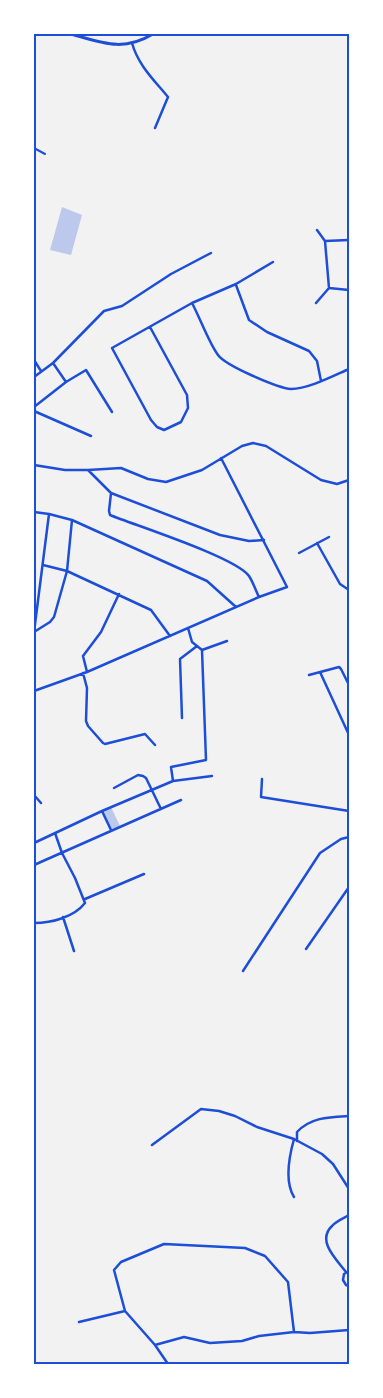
<svg xmlns="http://www.w3.org/2000/svg" width="383" height="1398" font-family="'Fira Sans Condensed',sans-serif">
<style>
.building{fill:#bdc9ec}
.lines{fill:none;stroke-linecap:round;stroke-linejoin:round}
.pedestrian{stroke:#1d4ed8;stroke-width:2}
.minor{stroke:#1d4ed8;stroke-width:2.5}
.secondary{stroke:#1d4ed8;stroke-width:3}
.neatline{fill:none;stroke:#1d4ed8;stroke-width:2}
</style>
<rect width="100%" height="100%" fill="#f2f2f2"/>
<path class="building" d="M 62,207 L 82,215 L 71,255 L 50,250 Z
M 111,807 L 120,826 L 111,829 L 102,811 Z"/>
<g class="lines">
<path class="pedestrian" d="M 34,148 L 45,154"/>
<path class="minor" d="M 132,43 C 138,65 154,80 168,97 L 155,128
M 325,241 L 349,240
M 236,285 L 249,320 L 267,332 L 309,351 L 317,361 L 321,381
M 329,288 L 349,290
M 192,303 C 200,318 209,343 218,355 C 226,366 278,388 291,389 C 308,389 333,376 349,369
M 316,303 L 329,288 L 325,241 L 317,230
M 150,327 L 187,395 L 188,408 L 181,422 L 164,430 L 157,427 L 151,420 L 112,348 L 192,303 L 236,284 L 273,262
M 34,360 L 41,371
M 53,363 L 66,382
M 34,377 L 53,363 L 104,311 L 122,306 L 171,274 L 211,253
M 34,407 L 66,382 L 86,370 L 112,412
M 34,411 L 91,436
M 34,465 L 65,470 L 88,470 L 111,493 L 220,535 L 249,541 L 264,540
M 88,470 L 121,468 L 148,479 L 166,482 L 202,470 L 242,446 L 253,443 L 266,446 L 321,480 L 337,484 L 349,480
M 111,493 L 109,511 L 110,515 C 137,526 235,557 249,576 C 253,582 256,591 259,597
M 34,512 L 49,514 L 72,520 L 207,581 L 236,607
M 317,543 L 340,584 L 349,590
M 299,553 L 329,537
M 43,565 L 67,571 L 151,610 L 170,636
M 188,628 L 192,642 L 202,650
M 34,632 L 50,622 L 54,617 L 67,571 L 72,520
M 34,632 L 49,514
M 87,672 L 83,656 L 101,632 L 119,594
M 320,672 L 349,735
M 83,673 L 87,688 L 86,721 L 88,726 L 103,743 L 105,744 L 145,734 L 155,745
M 309,675 L 339,667 L 341,669 L 349,685
M 34,691 L 87,672 L 259,597 L 287,587 L 221,458
M 182,718 L 180,659 L 197,646
M 262,779 L 261,797 L 349,811
M 173,781 L 171,767 L 206,760 L 202,650 L 227,641
M 114,788 L 138,775 L 143,776 L 146,778 L 161,809
M 34,795 L 41,803
M 102,811 L 173,781 L 212,776
M 34,843 L 102,811 L 111,830
M 34,865 L 181,800
M 85,899 L 144,874
M 63,917 L 74,951
M 34,923 C 52,923 74,917 85,903 L 75,878 L 62,853 L 55,833
M 306,949 L 349,887
M 243,971 L 320,853 L 341,839 L 349,837
M 294,1139 C 289,1157 284,1181 294,1197
M 297,1141 L 297,1132 C 311,1117 330,1117 349,1116
M 152,1145 L 201,1109 L 219,1111 L 235,1116 L 257,1127 L 294,1139 L 322,1154 L 333,1164 L 349,1189
M 349,1271 L 344,1274 L 343,1280 L 346,1285 L 349,1286
M 346,1272 C 337,1260 316,1241 332,1226 C 336,1221 344,1218 349,1215
M 79,1322 L 125,1311
M 155,1345 L 184,1337 L 210,1343 L 242,1341 L 259,1336 L 294,1332 L 310,1333 L 349,1330
M 168,1364 L 155,1345 L 125,1311 L 114,1270 L 121,1262 L 164,1244 L 245,1248 L 265,1256 L 288,1282 L 294,1332"/>
<path class="secondary" d="M 71,34 C 103,43 123,52 153,34"/>
</g>
<rect width="383" height="1398" fill="none" stroke="#ffffff" stroke-width="70"/>
<rect x="35" y="35" width="313" height="1328" class="neatline"/>
</svg>
